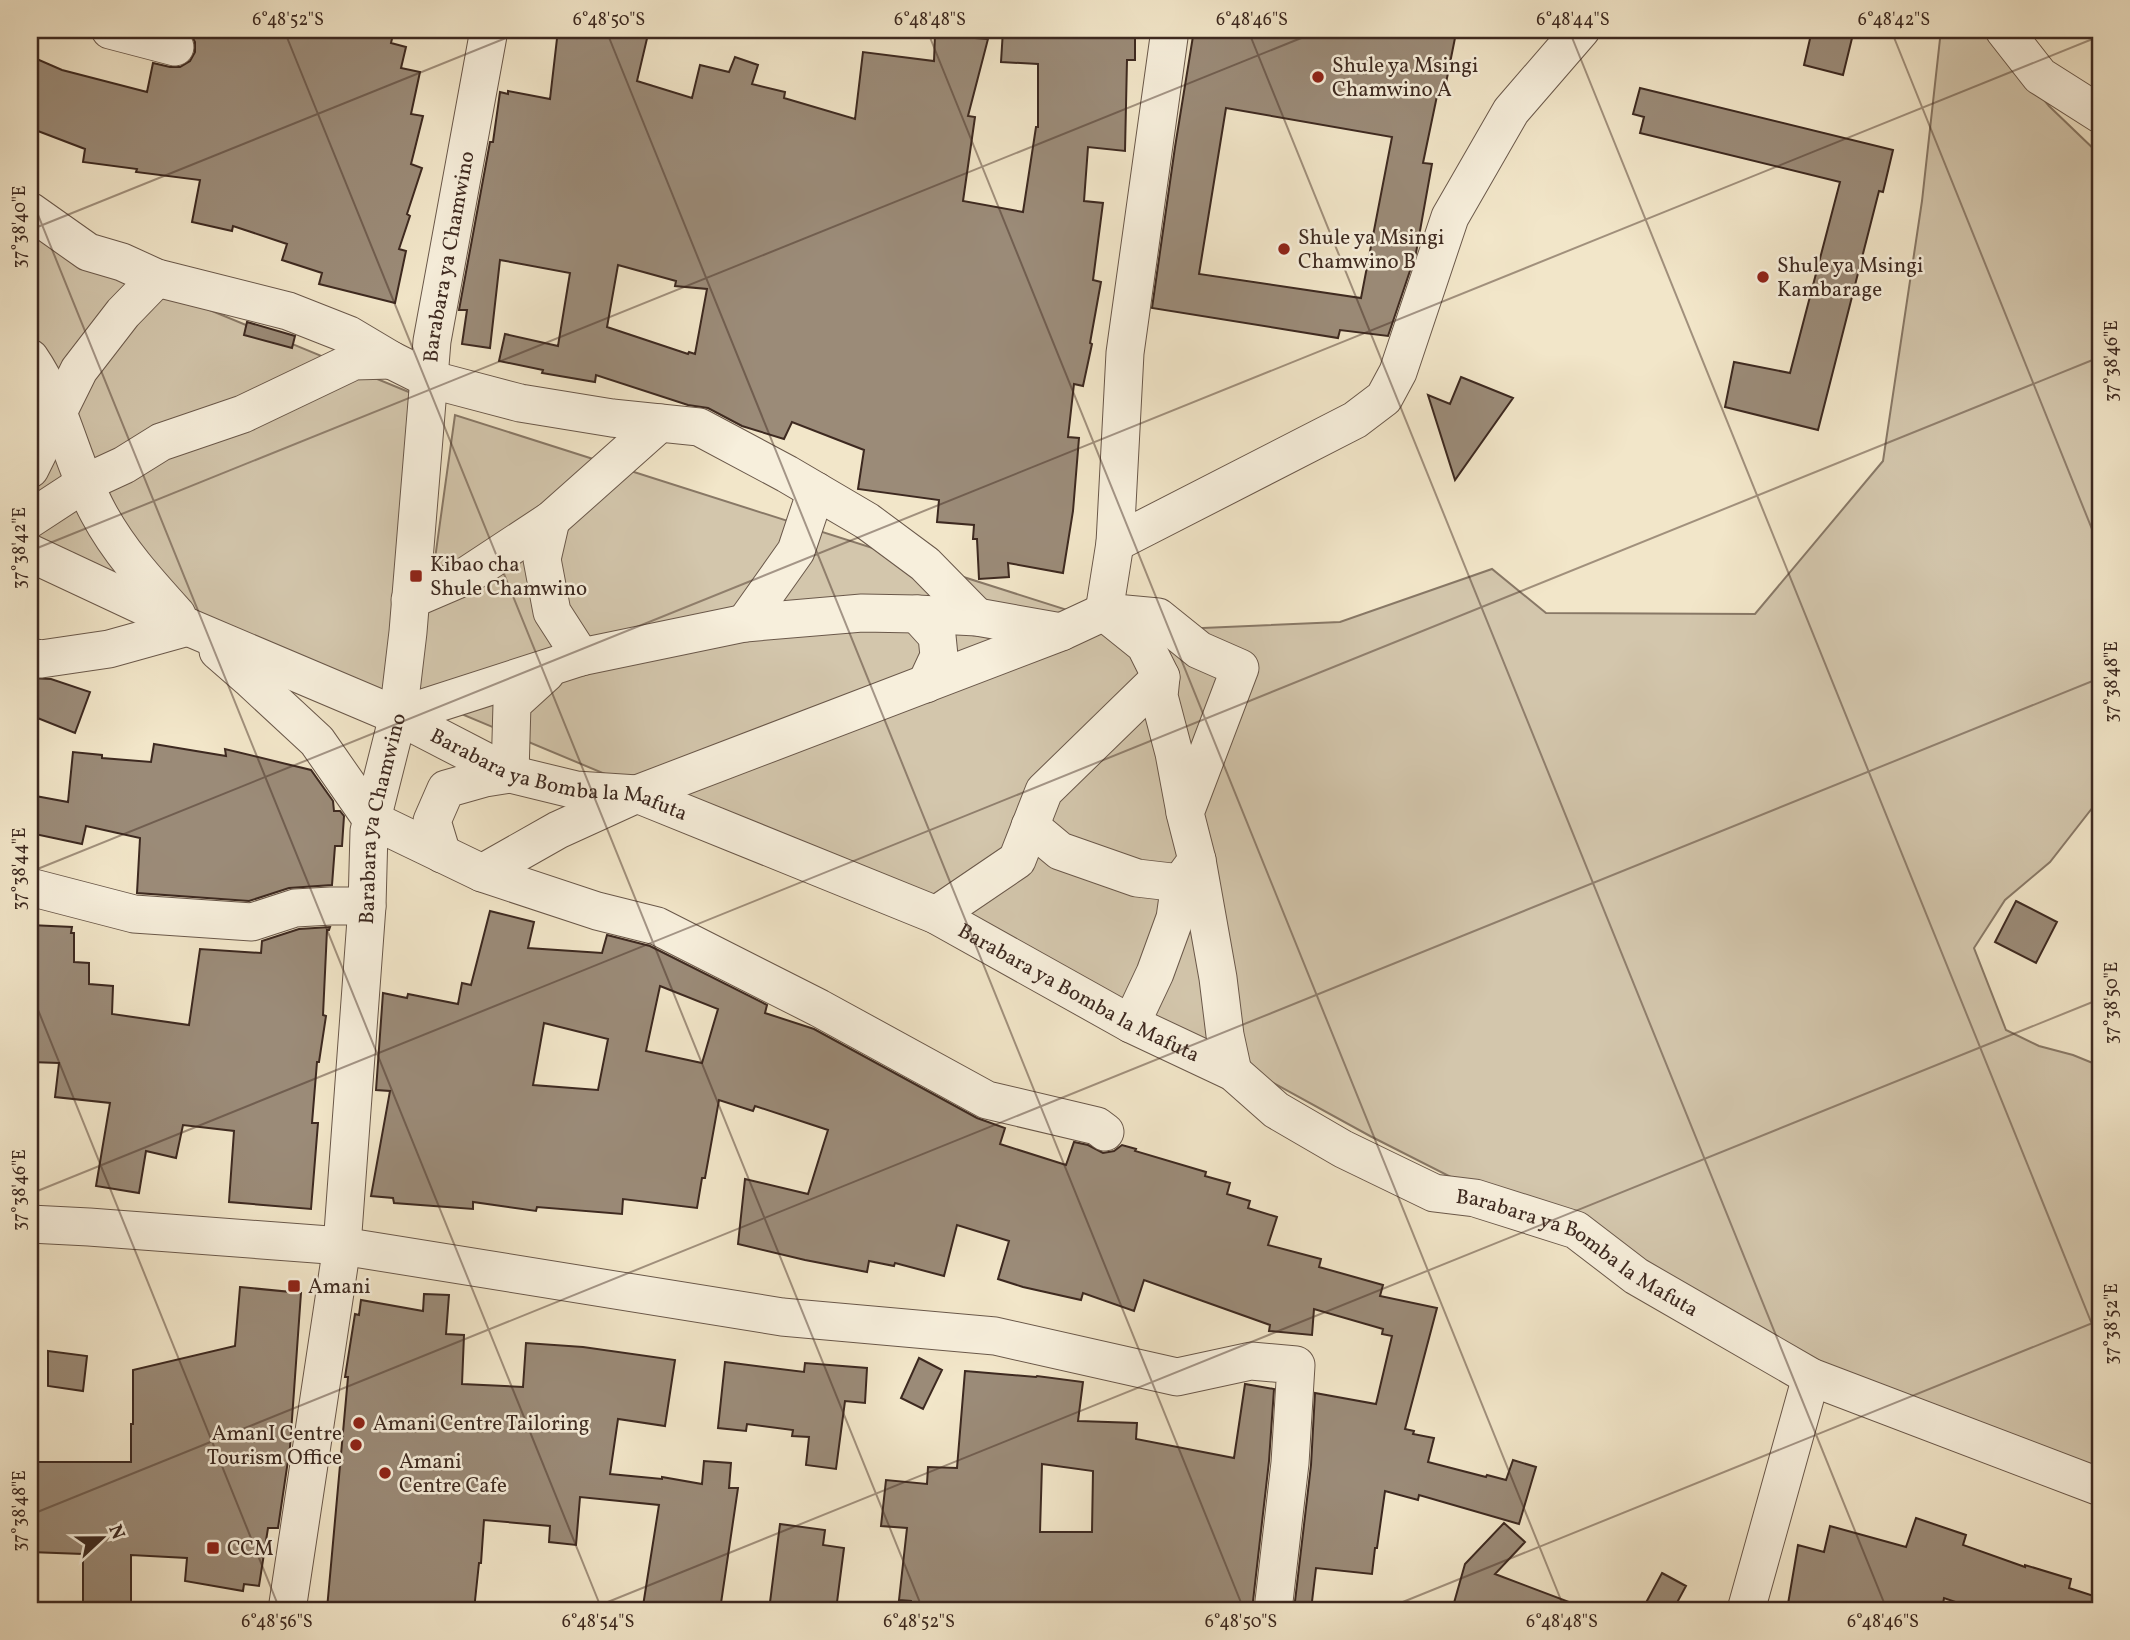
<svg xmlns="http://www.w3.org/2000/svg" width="2130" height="1640" font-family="Vollkorn,serif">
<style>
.green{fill:#d3c6ac;stroke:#887866;stroke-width:2}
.building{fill:#9b8b78;stroke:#3d2920;stroke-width:2;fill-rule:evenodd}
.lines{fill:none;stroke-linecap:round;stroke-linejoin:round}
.minor-casing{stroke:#6a584a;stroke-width:39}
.minor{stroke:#f7efdc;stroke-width:37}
.ticks{fill:none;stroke:#3d2920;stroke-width:2;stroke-opacity:0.45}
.poi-dot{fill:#8f2418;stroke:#f7efdc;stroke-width:2.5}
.labels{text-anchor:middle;stroke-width:5;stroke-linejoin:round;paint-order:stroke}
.poi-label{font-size:21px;fill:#3d2920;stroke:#f7efdc;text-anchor:start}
.street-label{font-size:21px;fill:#3d2920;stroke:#f7efdc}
.neatline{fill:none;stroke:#3d2920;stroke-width:2.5}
.ticks-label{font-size:18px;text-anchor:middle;fill:#3d2920}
</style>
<rect width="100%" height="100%" fill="#f2e6c9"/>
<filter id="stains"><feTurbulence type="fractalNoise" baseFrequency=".00286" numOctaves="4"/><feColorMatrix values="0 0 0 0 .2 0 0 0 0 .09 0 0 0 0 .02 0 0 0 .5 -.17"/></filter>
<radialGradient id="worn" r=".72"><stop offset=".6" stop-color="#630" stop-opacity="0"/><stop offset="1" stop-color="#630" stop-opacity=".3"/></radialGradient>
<path class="green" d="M 1941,30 L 1986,30 L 2049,106 L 2100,155 L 2100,798 L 2050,862 L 2005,900 L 1974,948 L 2006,1030 L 2039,1046 L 2073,1055 L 2100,1066 L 2100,1491 L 1812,1360 L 1370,1136 L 1215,1051 L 878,888 L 416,695 L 455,415 L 1133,631 L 1340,622 L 1492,569 L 1546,613 L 1755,614 L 1883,461 L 1922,201 Z
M 30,236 L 433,402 L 393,695 L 30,543 Z"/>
<path class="building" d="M 186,30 L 394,30 L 391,43 L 406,47 L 401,68 L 420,72 L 411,114 L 423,116 L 411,164 L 422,168 L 407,214 L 410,216 L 399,249 L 406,251 L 395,303 L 319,284 L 322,273 L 282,260 L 287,244 L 233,226 L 232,231 L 192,222 L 200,180 L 136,172 L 137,169 L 83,162 L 85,149 L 30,128 L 30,56 L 62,70 L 147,92 L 153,63 L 170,67 L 180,67 L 190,61 L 195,52 L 195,42 L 190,33 Z
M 558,30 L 649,30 L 637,81 L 692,98 L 700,65 L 729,72 L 735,57 L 758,65 L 752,84 L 785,92 L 784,98 L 855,119 L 863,52 L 934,61 L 935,35 L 988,39 L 968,116 L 975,117 L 963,201 L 1023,212 L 1036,127 L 1038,127 L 1038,64 L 1001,62 L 1003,30 L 1135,30 L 1135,60 L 1127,60 L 1125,151 L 1088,147 L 1084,201 L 1103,203 L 1093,280 L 1101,282 L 1090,343 L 1092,344 L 1083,386 L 1074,384 L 1068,437 L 1079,438 L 1073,511 L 1063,573 L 1008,563 L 1009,577 L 979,579 L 977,539 L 973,539 L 974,525 L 937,522 L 939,500 L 858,489 L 864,450 L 792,422 L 784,439 L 742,426 L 708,408 L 688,405 L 596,375 L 595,382 L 542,373 L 543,370 L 499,361 L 505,334 L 558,346 L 570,273 L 500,260 L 490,348 L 462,344 L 467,310 L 459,310 L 490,142 L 493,142 L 500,92 L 508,94 L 508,91 L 550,99 ZM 618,265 L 676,281 L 675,286 L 707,289 L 695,354 L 689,352 L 688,354 L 607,327 Z
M 1194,30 L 1363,30 L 1392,36 L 1393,30 L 1414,30 L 1455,38 L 1444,93 L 1438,91 L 1423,163 L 1432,164 L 1416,253 L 1388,336 L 1340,330 L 1338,338 L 1152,308 L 1175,147 ZM 1226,108 L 1392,137 L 1361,298 L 1199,274 Z
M 1812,30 L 1854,30 L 1843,75 L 1804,65 Z
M 1640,88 L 1893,150 L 1883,192 L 1879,191 L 1818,430 L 1725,407 L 1734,362 L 1790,373 L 1840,182 L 1640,133 L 1644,117 L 1633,114 Z
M 247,322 L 295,336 L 292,348 L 244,335 Z
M 1461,377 L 1513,398 L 1455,480 L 1428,395 L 1450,404 Z
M 30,678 L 51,679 L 90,692 L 75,733 L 30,715 Z
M 154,744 L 226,756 L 225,749 L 311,770 L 333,801 L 334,811 L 340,811 L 344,816 L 342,846 L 335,846 L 332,885 L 289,888 L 249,901 L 137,893 L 140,838 L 86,826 L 82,844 L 30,833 L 30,795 L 68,802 L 73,752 L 102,755 L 102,758 L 151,762 Z
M 2016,901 L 2057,922 L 2036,963 L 1995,942 Z
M 490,911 L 534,922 L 528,948 L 602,953 L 607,935 L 650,946 L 767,1005 L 765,1013 L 814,1029 L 977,1118 L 1005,1128 L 1000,1144 L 1066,1165 L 1074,1142 L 1088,1145 L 1103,1153 L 1114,1151 L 1122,1145 L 1136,1149 L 1135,1151 L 1206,1172 L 1205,1176 L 1230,1183 L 1227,1194 L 1250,1201 L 1248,1208 L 1277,1217 L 1268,1245 L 1321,1259 L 1319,1267 L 1383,1285 L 1380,1296 L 1437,1308 L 1405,1429 L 1414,1431 L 1413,1434 L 1434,1438 L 1428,1462 L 1486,1477 L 1487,1475 L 1506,1480 L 1513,1460 L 1536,1467 L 1519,1524 L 1419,1495 L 1418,1500 L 1385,1491 L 1377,1548 L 1375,1548 L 1372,1574 L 1316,1568 L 1311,1610 L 1294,1610 L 1311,1465 L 1315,1393 L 1376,1404 L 1392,1336 L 1382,1334 L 1383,1329 L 1314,1309 L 1312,1335 L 1269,1331 L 1270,1325 L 1144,1280 L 1134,1311 L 1083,1293 L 1081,1300 L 1023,1287 L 998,1279 L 1009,1241 L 957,1225 L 944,1276 L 895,1263 L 894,1266 L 869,1261 L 867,1272 L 805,1260 L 738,1244 L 745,1179 L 808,1194 L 828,1130 L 755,1106 L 753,1111 L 719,1100 L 705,1178 L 702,1178 L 697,1208 L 623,1199 L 622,1214 L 537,1207 L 536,1211 L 473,1202 L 473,1209 L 394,1203 L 393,1198 L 371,1196 L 390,1091 L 376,1090 L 383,993 L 407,998 L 408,994 L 458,1004 L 462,983 L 471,985 ZM 660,986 L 718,1009 L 702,1063 L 646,1051 ZM 544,1023 L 608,1039 L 598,1090 L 533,1085 Z
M 30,925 L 72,927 L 71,933 L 74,933 L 74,962 L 89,963 L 89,984 L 113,986 L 112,1014 L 189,1025 L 200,949 L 261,953 L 262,941 L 299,929 L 330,927 L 329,930 L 327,930 L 323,1015 L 326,1016 L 319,1062 L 317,1062 L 312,1123 L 318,1123 L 311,1209 L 229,1202 L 234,1131 L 183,1125 L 176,1158 L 146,1151 L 139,1193 L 96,1186 L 110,1103 L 55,1097 L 59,1063 L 30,1062 Z
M 240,1287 L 301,1293 L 290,1447 L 278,1528 L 268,1528 L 259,1586 L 244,1584 L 243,1591 L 185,1581 L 187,1558 L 131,1555 L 131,1603 L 83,1602 L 83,1554 L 30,1552 L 30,1462 L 131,1462 L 131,1424 L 133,1424 L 133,1370 L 235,1346 Z
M 424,1294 L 449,1295 L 446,1334 L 464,1335 L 462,1384 L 523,1387 L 526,1343 L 583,1347 L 675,1360 L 665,1426 L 618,1419 L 610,1474 L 662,1479 L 662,1477 L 702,1484 L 704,1461 L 731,1463 L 729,1488 L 738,1488 L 720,1610 L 675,1610 L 643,1606 L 659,1505 L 580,1497 L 576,1545 L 549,1542 L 550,1526 L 484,1520 L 481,1563 L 479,1563 L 474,1610 L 327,1609 L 348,1377 L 345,1377 L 355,1314 L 359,1315 L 361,1300 L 423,1311 Z
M 48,1351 L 87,1356 L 83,1391 L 48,1386 Z
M 919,1358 L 942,1370 L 923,1409 L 901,1398 Z
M 725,1362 L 804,1372 L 805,1363 L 867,1368 L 865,1403 L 845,1401 L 836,1469 L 806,1465 L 809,1437 L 792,1436 L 793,1430 L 747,1424 L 746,1431 L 718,1428 Z
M 965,1371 L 1036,1377 L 1037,1376 L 1083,1382 L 1078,1421 L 1137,1423 L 1136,1439 L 1234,1458 L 1245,1384 L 1274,1389 L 1269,1461 L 1252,1610 L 911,1610 L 911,1601 L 899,1600 L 907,1528 L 881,1526 L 886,1480 L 927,1484 L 928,1467 L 957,1468 ZM 1042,1464 L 1093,1471 L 1092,1532 L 1040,1532 Z
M 1916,1518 L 1966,1535 L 1963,1545 L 2025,1567 L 2025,1565 L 2071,1579 L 2069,1588 L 2100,1598 L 2100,1610 L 1979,1610 L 1944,1598 L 1942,1610 L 1821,1610 L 1788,1604 L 1798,1545 L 1824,1552 L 1830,1526 L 1906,1547 Z
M 1504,1523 L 1525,1542 L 1495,1574 L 1585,1608 L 1584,1610 L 1452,1610 L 1465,1564 Z
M 780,1524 L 825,1530 L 823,1545 L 844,1548 L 836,1610 L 769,1610 Z
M 1662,1573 L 1686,1586 L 1673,1610 L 1642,1610 Z"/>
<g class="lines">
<g class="minor-casing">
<g id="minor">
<path d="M 110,30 L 175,47"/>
<path d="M 2004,30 L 2040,76 L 2100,114"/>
<path d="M 30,211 L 88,252 L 122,262 L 157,278 L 288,311 L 349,335 L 391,360 L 429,379 L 520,403 L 612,418 L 699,427 L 787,474 L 867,521 L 925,564 L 977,617"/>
<path d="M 30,358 C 62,404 71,462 98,512 C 118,550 148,583 177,615"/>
<path d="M 30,469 L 79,370 L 123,313 L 157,278"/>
<path d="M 30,519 L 85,483 L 124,465 L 161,442 L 243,414 L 354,361 L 391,360"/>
<path d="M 551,520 L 542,559 L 552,612 L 581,657"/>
<path d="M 1115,543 L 1355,420 L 1384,398 L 1398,372 L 1450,217 L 1511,111 L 1581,30"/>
<path id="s1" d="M 30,553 L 188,627 L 398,716 L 510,774 L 576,790 L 637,794 L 936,915 L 1131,1024 L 1233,1072 L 1276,1110 L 1343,1149 L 1434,1193 L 1475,1198 L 1576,1230 L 1636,1276 L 1811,1377 L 2100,1487"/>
<path d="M 410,600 L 466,576 L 551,520 L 660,423"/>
<path d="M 1104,612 L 1115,543 L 1125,353 L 1170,30"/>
<path d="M 1104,612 L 1145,645 L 1161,677 L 1159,696 L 1174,753 L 1185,812"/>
<path d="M 917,614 L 937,636 L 939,656 L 926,684"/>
<path d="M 745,623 L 796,551 L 816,491"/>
<path d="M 218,651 L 249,678 L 317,741 L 372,820 L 482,873 L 597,911 L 657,926 L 819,1008 L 987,1100 L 1097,1126 L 1105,1132"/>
<path d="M 30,657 L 41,659 L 109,649 L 188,627"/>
<path d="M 398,716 L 581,657 L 745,623 L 862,613 L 917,614 L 977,617 L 1061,632"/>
<path d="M 1030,826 L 1060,851 L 1137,878 L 1180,883"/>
<path d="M 442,854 L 432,821 L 446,789 L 485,778 L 510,774 L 512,704 L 546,673"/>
<path d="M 482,873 L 558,830 L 637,794 L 1061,632 L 1104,612 L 1158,617 L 1199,650 L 1240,668 L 1185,813 L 1197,860 L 1218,978 L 1225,1035 L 1233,1072"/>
<path d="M 30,887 L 134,914 L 252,922 L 295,908 L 331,906 L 367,906"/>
<path d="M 936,915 L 1017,860 L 1044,791 L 1161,677"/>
<path d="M 1131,1024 L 1155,973 L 1175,918 L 1180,883 L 1197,860"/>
<path d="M 30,1224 L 89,1227 L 342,1246 L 782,1317 L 995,1336 L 1177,1377 L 1251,1361 L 1296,1365 L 1290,1463 L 1273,1610"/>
<path id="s2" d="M 287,1610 L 342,1246 L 367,906 L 369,831 L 398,716 L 408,632 L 432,341 L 489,30"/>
<path d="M 1746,1610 L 1811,1377"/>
</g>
</g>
<use href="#minor" class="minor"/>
</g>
<path class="ticks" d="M 284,30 L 923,1610M 606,30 L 1244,1610M 927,30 L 1565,1610M 1248,30 L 1887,1610M 1569,30 L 2100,1344M 1891,30 L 2100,549M 30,195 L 602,1610M 30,230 L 526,30M 30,551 L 1321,30M 30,872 L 2100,36M 30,990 L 280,1610M 30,1194 L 2100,357M 30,1515 L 2100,678M 588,1610 L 2100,999M 1383,1610 L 2100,1320"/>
<g class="poi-dot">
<circle cx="1318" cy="77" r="7"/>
<circle cx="1284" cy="249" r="7"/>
<circle cx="1763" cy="277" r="7"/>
<rect x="409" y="569" width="14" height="14" rx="3.5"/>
<rect x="287" y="1279" width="14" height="14" rx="3.5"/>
<circle cx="359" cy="1423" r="7"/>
<circle cx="356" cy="1445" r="7"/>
<circle cx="385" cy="1473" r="7"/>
<rect x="206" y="1541" width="14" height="14" rx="3.5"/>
</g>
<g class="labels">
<g class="poi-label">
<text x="1332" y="72">Shule ya Msingi<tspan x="1332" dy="24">Chamwino A</tspan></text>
<text x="1298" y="244">Shule ya Msingi<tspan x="1298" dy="24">Chamwino B</tspan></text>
<text x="1777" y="272">Shule ya Msingi<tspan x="1777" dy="24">Kambarage</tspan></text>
<text x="430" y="571">Kibao cha<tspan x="430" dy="24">Shule Chamwino</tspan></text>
<text x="308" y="1293">Amani</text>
<text x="373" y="1430">Amani Centre Tailoring</text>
<text x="342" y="1440" text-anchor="end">AmanI Centre<tspan x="342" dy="24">Tourism Office</tspan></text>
<text x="399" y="1468">Amani<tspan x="399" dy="24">Centre Cafe</tspan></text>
<text x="227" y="1555">CCM</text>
</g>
<g class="street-label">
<text dy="7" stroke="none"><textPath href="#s2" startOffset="1365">Barabara ya Chamwino</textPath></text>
<text dy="7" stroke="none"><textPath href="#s1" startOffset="576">Barabara ya Bomba la Mafuta</textPath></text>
<text dy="7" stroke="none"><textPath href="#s2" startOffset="798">Barabara ya Chamwino</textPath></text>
<text dy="7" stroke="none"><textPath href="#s1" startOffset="1143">Barabara ya Bomba la Mafuta</textPath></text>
<text dy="7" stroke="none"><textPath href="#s1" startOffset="1710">Barabara ya Bomba la Mafuta</textPath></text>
</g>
</g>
<rect width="2130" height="1640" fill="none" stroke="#f2e6c9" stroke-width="77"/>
<g transform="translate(102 1538) rotate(68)" stroke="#f7efdc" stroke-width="5" paint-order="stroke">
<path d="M0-5L12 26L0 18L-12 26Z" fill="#3d2920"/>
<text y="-10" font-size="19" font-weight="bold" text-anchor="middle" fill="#3d2920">N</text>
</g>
<rect x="38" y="38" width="2054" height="1564" class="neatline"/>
<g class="ticks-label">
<text x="288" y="25">6°48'52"S</text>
<text x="609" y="25">6°48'50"S</text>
<text x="930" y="25">6°48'48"S</text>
<text x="1252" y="25">6°48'46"S</text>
<text x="1573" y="25">6°48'44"S</text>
<text x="1894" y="25">6°48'42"S</text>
<text transform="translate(19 227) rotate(-90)" y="6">37°38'40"E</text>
<text transform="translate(2111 361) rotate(-90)" y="6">37°38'46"E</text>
<text transform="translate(19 548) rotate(-90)" y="6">37°38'42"E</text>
<text transform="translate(2111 682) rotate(-90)" y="6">37°38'48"E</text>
<text transform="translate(19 869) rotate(-90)" y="6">37°38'44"E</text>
<text transform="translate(2111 1003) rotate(-90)" y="6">37°38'50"E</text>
<text transform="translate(19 1190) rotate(-90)" y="6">37°38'46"E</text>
<text transform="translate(2111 1324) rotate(-90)" y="6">37°38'52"E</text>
<text transform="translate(19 1511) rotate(-90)" y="6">37°38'48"E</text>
<text x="277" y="1627">6°48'56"S</text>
<text x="598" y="1627">6°48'54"S</text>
<text x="919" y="1627">6°48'52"S</text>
<text x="1241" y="1627">6°48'50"S</text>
<text x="1562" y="1627">6°48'48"S</text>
<text x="1883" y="1627">6°48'46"S</text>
</g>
<rect width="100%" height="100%" filter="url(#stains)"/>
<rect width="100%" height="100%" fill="url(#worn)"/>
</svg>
